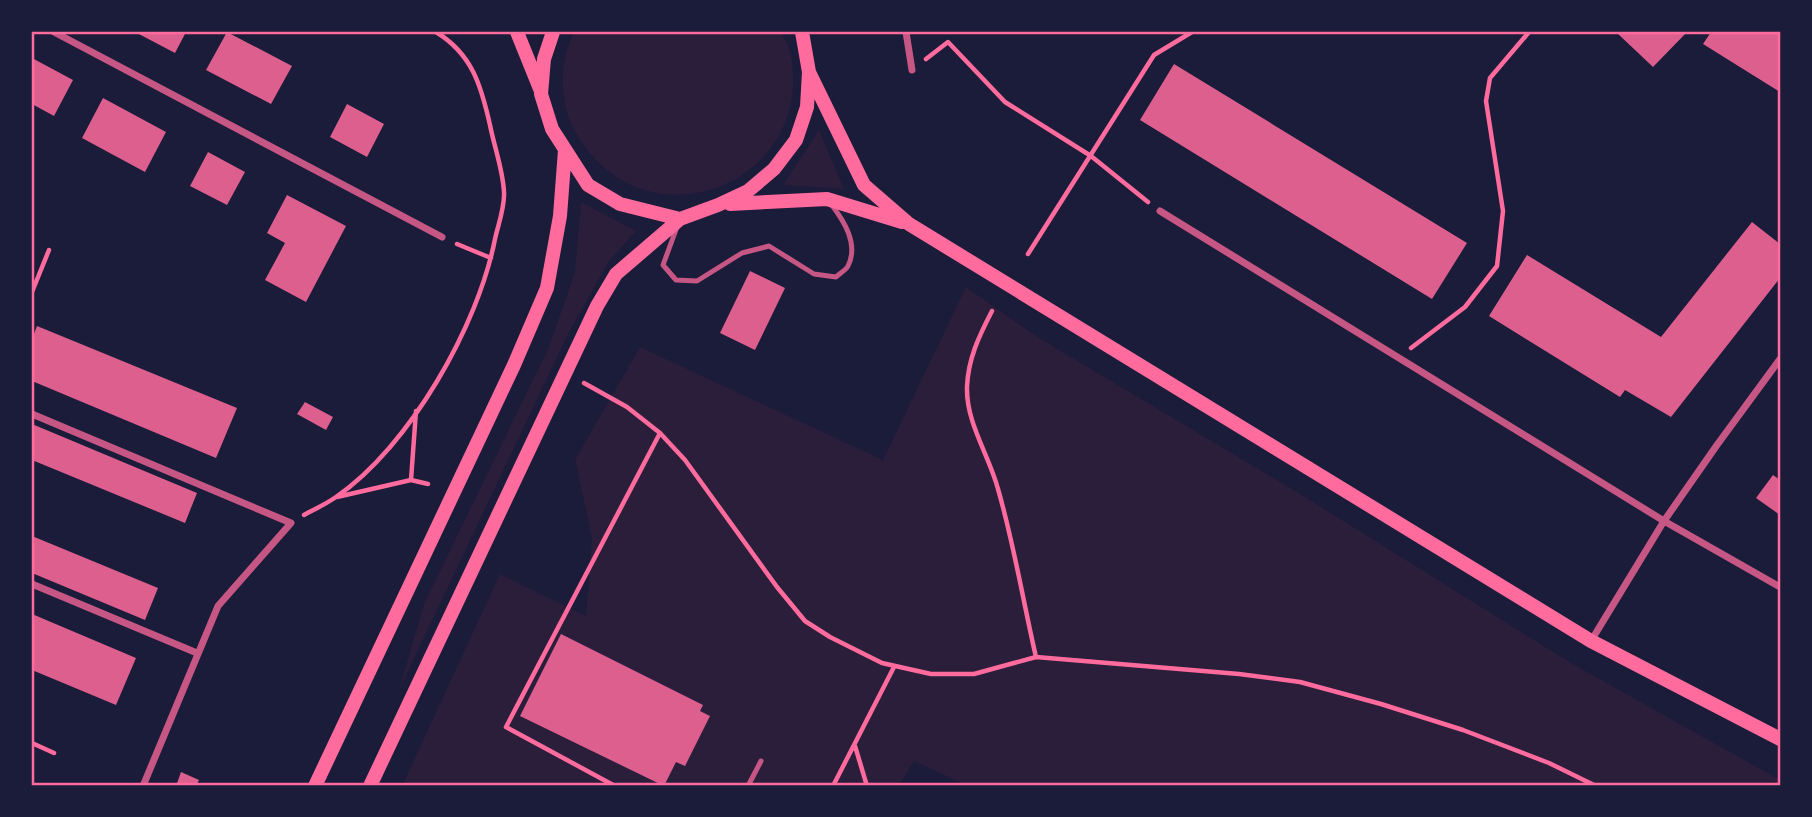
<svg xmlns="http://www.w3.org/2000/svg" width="1812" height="817" font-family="'Nunito Sans',sans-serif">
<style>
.green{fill:#2a1e3b}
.building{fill:#dd5f8e}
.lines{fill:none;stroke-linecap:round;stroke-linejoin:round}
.path{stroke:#ff6b9d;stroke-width:4.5}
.service{stroke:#c65784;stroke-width:5}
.minor{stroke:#c65784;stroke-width:7}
.secondary{stroke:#ff6b9d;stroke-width:14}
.neatline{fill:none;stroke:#ff6b9d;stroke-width:2.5}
</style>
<rect width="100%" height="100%" fill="#1b1b3a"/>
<path class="green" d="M 574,32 L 781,32 C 785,39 790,48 791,56 C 814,184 648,249 579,138 C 558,106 558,66 574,32 Z
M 819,130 L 844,189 L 783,185 Z
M 581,202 L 636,231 L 609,261 L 568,334 L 399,690 L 424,604 L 549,347 L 575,272 Z
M 966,287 L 1036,336 L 1305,497 L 1571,663 L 1780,780 L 1780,786 L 968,786 L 914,761 L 899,786 L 402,786 L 500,574 L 586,616 L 592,537 L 575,460 L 640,347 L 883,460 Z"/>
<path class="building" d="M 135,32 L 186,32 L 175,53 Z
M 227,32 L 292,66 L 271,104 L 206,70 Z
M 1616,32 L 1687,32 L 1653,67 Z
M 1711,32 L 1780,32 L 1780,92 L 1703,44 Z
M 32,58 L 73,80 L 54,116 L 32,104 Z
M 1174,64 L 1467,243 L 1432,299 L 1140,120 Z
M 103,98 L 166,132 L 145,172 L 82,138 Z
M 347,104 L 384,124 L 367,157 L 330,137 Z
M 208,152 L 245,172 L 227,205 L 190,186 Z
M 287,195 L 346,226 L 306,302 L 265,280 L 285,243 L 267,233 Z
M 1752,222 L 1780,244 L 1780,278 L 1671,417 L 1625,390 L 1620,397 L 1489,316 L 1527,255 L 1661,337 Z
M 750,271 L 785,288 L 755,350 L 720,333 Z
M 37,326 L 237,408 L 216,458 L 32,381 L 32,339 Z
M 305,402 L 333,417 L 326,430 L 297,414 Z
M 32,424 L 197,493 L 185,523 L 32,460 Z
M 1773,475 L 1780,480 L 1780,515 L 1756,498 Z
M 32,536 L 158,588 L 145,620 L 32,573 Z
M 32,614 L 136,658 L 116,705 L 32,670 Z
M 561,634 L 703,705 L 700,711 L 710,716 L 685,766 L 676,762 L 664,786 L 520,716 Z
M 181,772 L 199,780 L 196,786 L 176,786 Z"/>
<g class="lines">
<path class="path" d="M 926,59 L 948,42 L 1005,102 L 1091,156 L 1148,202
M 457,244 L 491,258
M 1028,254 L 1154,55 L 1192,32
M 32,292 L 49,250
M 992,311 C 979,336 968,359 967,387 C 966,423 989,455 998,489 C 1014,544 1023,601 1036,657
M 1411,348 L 1465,307 L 1497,266 L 1503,211 L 1486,101 L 1490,78 L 1529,32
M 584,383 L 627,407 L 660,433 L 685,460 L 777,587 L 805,621 L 830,637 L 882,663 L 931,674 L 974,674 L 1036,657 L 1239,674 L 1300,682 L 1381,704 L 1463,730 L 1549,763 L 1596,786
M 411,480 L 416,411
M 337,497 L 411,480 L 428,484
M 304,515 C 315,509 326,504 336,497 C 410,446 478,326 495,239 C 498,225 505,207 504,192 C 503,170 494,146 490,125 C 481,85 472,54 436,32
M 32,743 L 54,753
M 855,746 L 867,786
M 615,786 L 506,727 L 660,433
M 833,786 L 894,667"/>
<path class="service" d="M 677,227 L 663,265 L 676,280 L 697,281 L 742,253 L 769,246 L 814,274 L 836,277 C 839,274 846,270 848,266 C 859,244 844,221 831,204
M 748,786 L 761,761"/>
<path class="minor" d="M 54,32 L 442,237
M 906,32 L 912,70
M 1160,211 L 1664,521 L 1780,587
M 32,414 L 291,523 L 218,606 L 143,786
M 32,584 L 197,653
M 1591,641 L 1664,521 L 1717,445 L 1780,359"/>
<path class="secondary" d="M 517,32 L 540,89
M 553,32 L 544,59 L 541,94 L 552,129 L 588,185 L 620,204 L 680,219 L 718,205 L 748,191 L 774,169 L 796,140 L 807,107 L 809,72 L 802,32
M 809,72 L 864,185 L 909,224 L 1591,641 L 1780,739
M 730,204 L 827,199 L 902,222
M 315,786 L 514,365 L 547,288 L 560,216 L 565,150
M 370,786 L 597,306 L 616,274 L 680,219"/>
</g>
<rect width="1812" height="817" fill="none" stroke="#1b1b3a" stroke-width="66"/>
<rect x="33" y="33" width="1746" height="751" class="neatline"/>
</svg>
